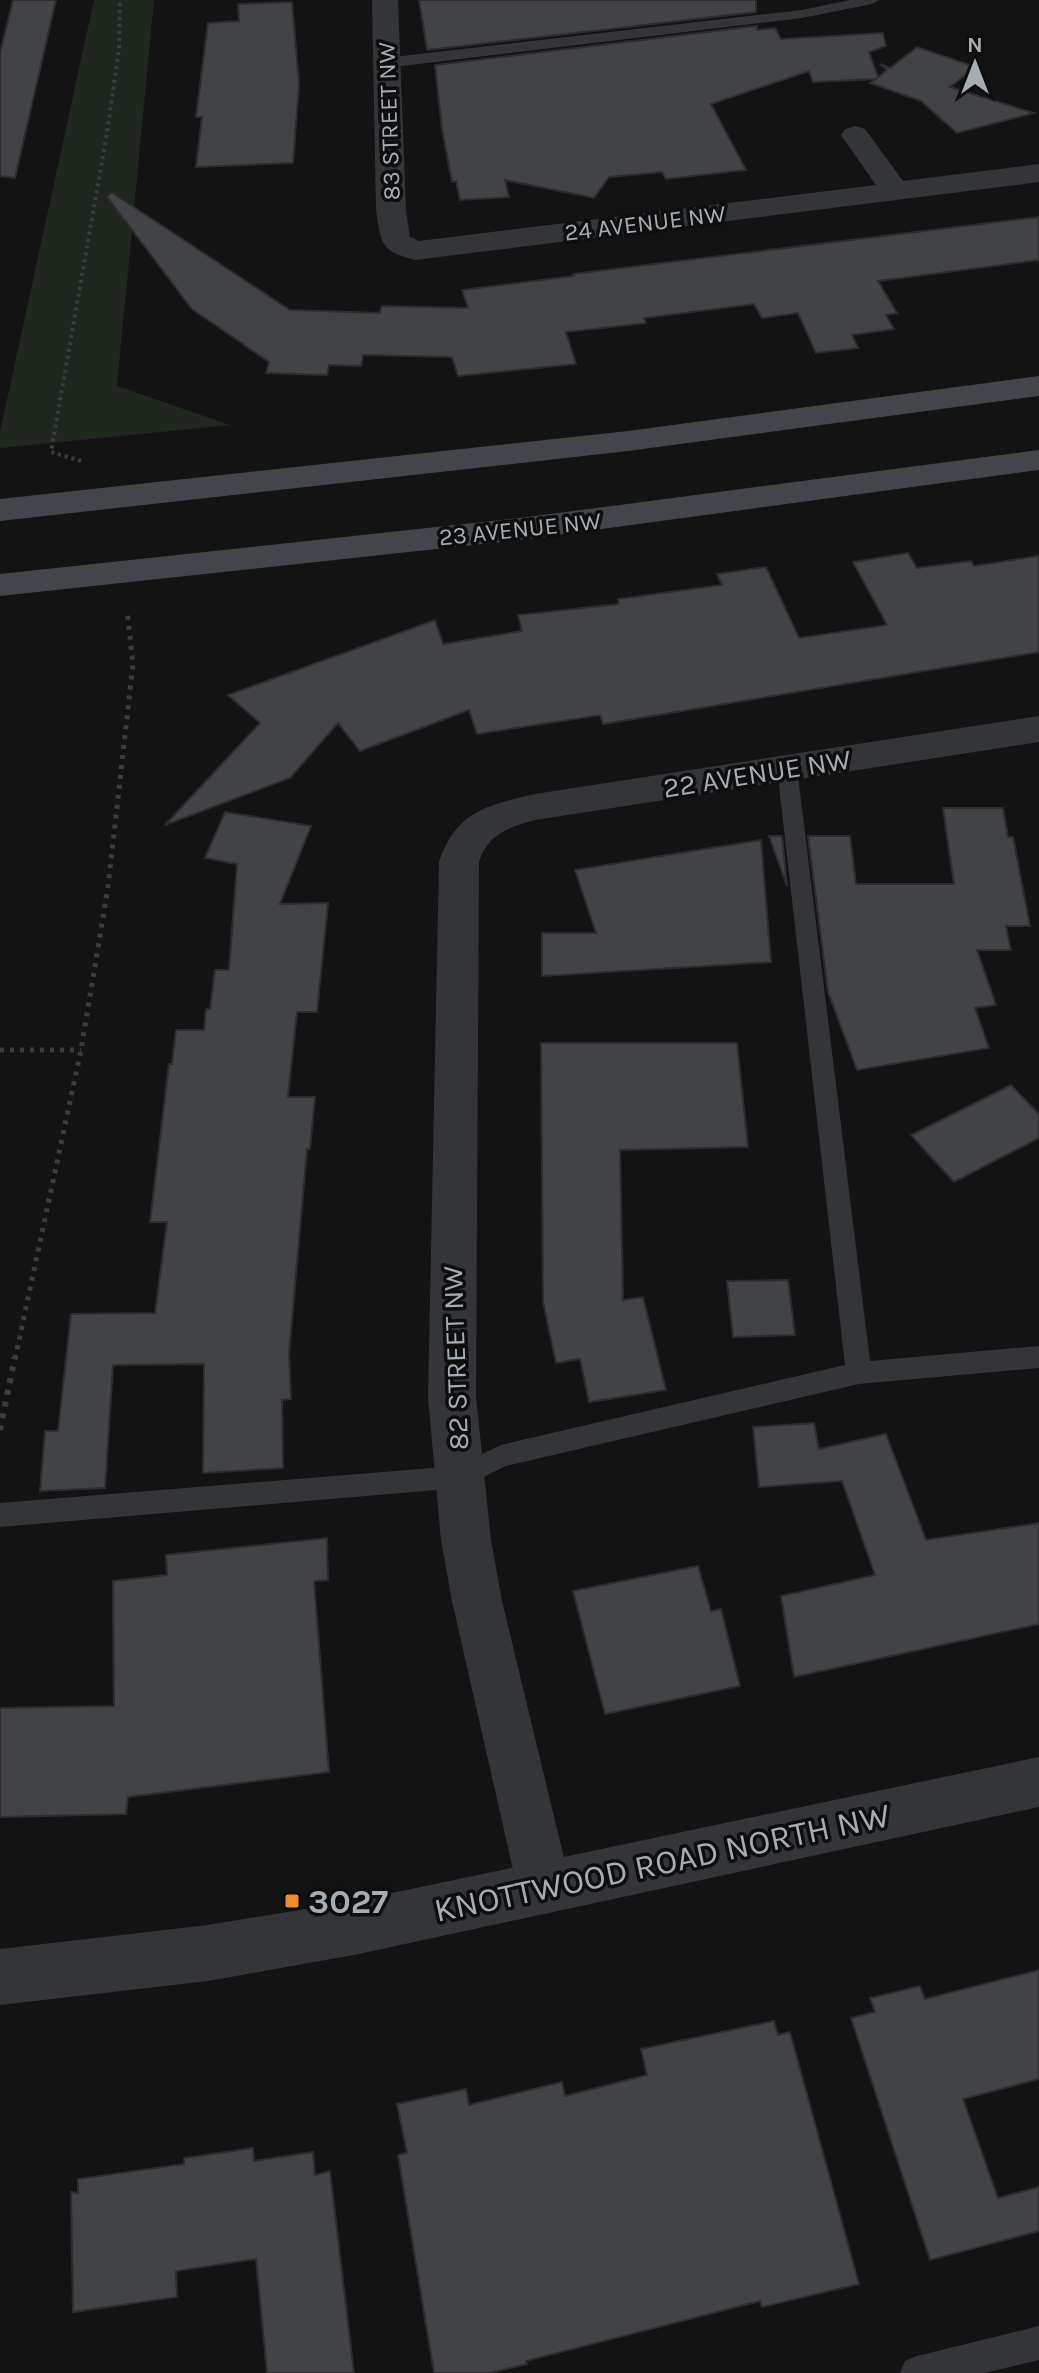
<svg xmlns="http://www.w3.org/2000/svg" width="1039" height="2373" font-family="Karla,sans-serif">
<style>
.green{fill:#1f271f}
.building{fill:#424347;stroke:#2d2d30;stroke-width:2}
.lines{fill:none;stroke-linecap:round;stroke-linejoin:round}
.path-far2{stroke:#3a3d40;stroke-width:4;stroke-dasharray:3 4;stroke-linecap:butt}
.path-far1{stroke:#3a3d40;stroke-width:5;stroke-dasharray:4 6;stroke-linecap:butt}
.path{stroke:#3a3d40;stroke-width:6;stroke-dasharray:5 7;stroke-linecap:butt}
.service{fill:#343539;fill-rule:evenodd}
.minor{fill:#343539;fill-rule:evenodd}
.tertiary{fill:#343539;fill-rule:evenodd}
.secondary{fill:#424549;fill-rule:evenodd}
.poi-dot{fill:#ee8c31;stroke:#0e0e0f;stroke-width:3}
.labels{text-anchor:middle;stroke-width:7;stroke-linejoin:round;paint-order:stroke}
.far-street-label{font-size:24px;fill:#a4acb4;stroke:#0e0e0f}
.street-label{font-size:28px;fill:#a4acb4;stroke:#0e0e0f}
.near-street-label{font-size:34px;fill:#a4acb4;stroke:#0e0e0f}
.near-poi-label{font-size:34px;font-weight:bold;fill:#a4acb4;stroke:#0e0e0f;text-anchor:start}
</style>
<rect width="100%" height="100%" fill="#131314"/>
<path class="green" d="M 94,0 L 154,0 L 117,386 L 230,425 L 0,448 L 0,432 Z"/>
<path class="building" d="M 13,0 L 56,0 L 15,178 L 0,176 L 0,53 Z
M 419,0 L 756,0 L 756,12 L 427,50 Z
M 292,2 L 299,84 L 293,163 L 196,167 L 202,117 L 196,117 L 208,23 L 239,21 L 238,4 Z
M 757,26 L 757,30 L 775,28 L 781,39 L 883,33 L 886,46 L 869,52 L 878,77 L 887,70 L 880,64 L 890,68 L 917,47 L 976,67 L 950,87 L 1034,113 L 957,133 L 921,101 L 870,83 L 876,79 L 813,82 L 809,71 L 711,104 L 746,170 L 666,179 L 662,172 L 609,177 L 594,198 L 505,180 L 509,197 L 460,200 L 456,181 L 452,182 L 442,129 L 435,65 Z
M 111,192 L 290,310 L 380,313 L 382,306 L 468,308 L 462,290 L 574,276 L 573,274 L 1039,217 L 1039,260 L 878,281 L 897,313 L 886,315 L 894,329 L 852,335 L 858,348 L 816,353 L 798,313 L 762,318 L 754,304 L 644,318 L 646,323 L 566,332 L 576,364 L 458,376 L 452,357 L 363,355 L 361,366 L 329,365 L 327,375 L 266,373 L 269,362 L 192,309 L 107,197 Z
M 908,553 L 917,568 L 971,561 L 974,566 L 1039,556 L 1039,652 L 603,724 L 600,715 L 477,734 L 469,710 L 360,751 L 338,723 L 290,778 L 165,825 L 260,723 L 228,695 L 435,620 L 443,644 L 522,631 L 518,615 L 619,604 L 618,599 L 722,585 L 717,574 L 766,567 L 799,638 L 887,625 L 853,562 Z
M 943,808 L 1003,808 L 1008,837 L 1013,837 L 1030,926 L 1006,926 L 1011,950 L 977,950 L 996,1005 L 975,1008 L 989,1048 L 857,1070 L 828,992 L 808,836 L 850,836 L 856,884 L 954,884 Z
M 225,812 L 311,826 L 280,904 L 328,903 L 317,1012 L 297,1012 L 288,1097 L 315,1097 L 310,1149 L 307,1149 L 289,1354 L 291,1399 L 282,1400 L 283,1468 L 203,1473 L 204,1364 L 113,1365 L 105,1488 L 40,1491 L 45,1431 L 58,1431 L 71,1314 L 155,1313 L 167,1222 L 150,1222 L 169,1064 L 172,1064 L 176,1030 L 204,1030 L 206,1009 L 210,1009 L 215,970 L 229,970 L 237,864 L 205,858 Z
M 769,836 L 782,836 L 787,886 Z
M 761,840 L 771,962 L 542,976 L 542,933 L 596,933 L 575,870 Z
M 541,1043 L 737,1043 L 748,1147 L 620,1150 L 623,1300 L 643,1297 L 666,1390 L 589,1402 L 580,1359 L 556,1363 L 543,1302 Z
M 1011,1085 L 1039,1114 L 1039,1138 L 954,1182 L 911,1135 Z
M 788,1280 L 795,1335 L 733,1337 L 727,1281 Z
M 814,1423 L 819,1449 L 886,1434 L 926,1540 L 1039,1523 L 1039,1624 L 794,1677 L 781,1596 L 875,1575 L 842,1481 L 759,1487 L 753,1427 Z
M 327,1538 L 328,1580 L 314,1581 L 329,1772 L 128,1797 L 126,1814 L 0,1817 L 0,1708 L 114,1706 L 113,1581 L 167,1575 L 166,1555 Z
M 698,1566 L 711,1611 L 721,1609 L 740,1686 L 605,1714 L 573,1591 Z
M 1039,1970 L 1039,2079 L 963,2099 L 998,2198 L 1039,2187 L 1039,2231 L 930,2260 L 851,2018 L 875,2012 L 870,1998 L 920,1986 L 925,1999 Z
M 774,2021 L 778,2035 L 790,2032 L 859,2284 L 762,2307 L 760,2301 L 526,2361 L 527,2364 L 490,2373 L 434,2373 L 398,2155 L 407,2153 L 397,2104 L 466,2089 L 469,2105 L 562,2082 L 565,2096 L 647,2075 L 641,2049 Z
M 253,2148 L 254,2161 L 313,2152 L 315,2175 L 330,2171 L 354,2373 L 267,2373 L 256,2259 L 176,2271 L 177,2297 L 73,2312 L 71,2192 L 78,2193 L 78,2179 L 184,2164 L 184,2158 Z"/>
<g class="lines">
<path class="path-far2" d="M 81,461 L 51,452 L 107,133 L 119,49 L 120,0"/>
<path class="path-far1" d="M 0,1050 L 81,1050
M 15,1359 L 81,1050 L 108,887 L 133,664 L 127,610"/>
<path class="path" d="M 0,1430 L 15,1357"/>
<path class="service" d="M 850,0 L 879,0 L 872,4 L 802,18 L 385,68 L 377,63 L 385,58 L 802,10 Z
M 787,761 L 794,763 L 797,768 L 870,1361 L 1039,1346 L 1039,1368 L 859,1384 L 506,1466 L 460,1488 L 0,1527 L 0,1503 L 457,1466 L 501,1445 L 845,1365 L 777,768 L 780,763 Z
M 1039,2326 L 1039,2360 L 985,2373 L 900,2373 L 905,2361 L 917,2356 Z"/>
<path class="minor" d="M 372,0 L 398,0 L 406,210 L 410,237 L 419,241 L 876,185 L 841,135 L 845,129 L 855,126 L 865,129 L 903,181 L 1039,164 L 1039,182 L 415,260 C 380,251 381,243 376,210 Z
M 1039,716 L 1039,742 L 535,820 C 509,827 487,835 479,862 L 476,1397 L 491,1540 L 502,1601 L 571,1887 L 563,1906 L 544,1914 L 525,1906 L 517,1887 L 452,1601 L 441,1540 L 428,1397 L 439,862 C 456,811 488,805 535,794 Z"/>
<path class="tertiary" d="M 1039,1757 L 1039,1807 L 354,1955 L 208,1981 L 0,2005 L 0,1949 L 208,1925 L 354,1901 Z"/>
<path class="secondary" d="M 1039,376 L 1039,396 L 628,451 L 0,521 L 0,499 L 628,431 Z
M 1039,450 L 1039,470 L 520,540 L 0,596 L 0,574 L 520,518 Z"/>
</g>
<rect class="poi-dot" x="284" y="1893" width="16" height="16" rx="4"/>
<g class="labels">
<g class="far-street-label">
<text transform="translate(389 121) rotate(-92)" y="8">83 STREET NW</text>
<text transform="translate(645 223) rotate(-7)" y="8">24 AVENUE NW</text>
<text transform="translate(520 529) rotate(-6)" y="8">23 AVENUE NW</text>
</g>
<g class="street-label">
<text transform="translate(757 773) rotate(-9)" y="10">22 AVENUE NW</text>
<text transform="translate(455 1358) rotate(-92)" y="10">82 STREET NW</text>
</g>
<g class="near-street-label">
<text transform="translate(662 1862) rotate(-12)" y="12">KNOTTWOOD ROAD NORTH NW</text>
</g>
<g class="near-poi-label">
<text x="308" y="1913">3027</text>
</g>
</g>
<g transform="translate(975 64)" stroke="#0e0e0f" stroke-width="6" paint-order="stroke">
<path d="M0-6L14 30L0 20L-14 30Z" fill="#a4acb4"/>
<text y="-12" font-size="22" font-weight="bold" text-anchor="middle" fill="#a4acb4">N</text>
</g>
</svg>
